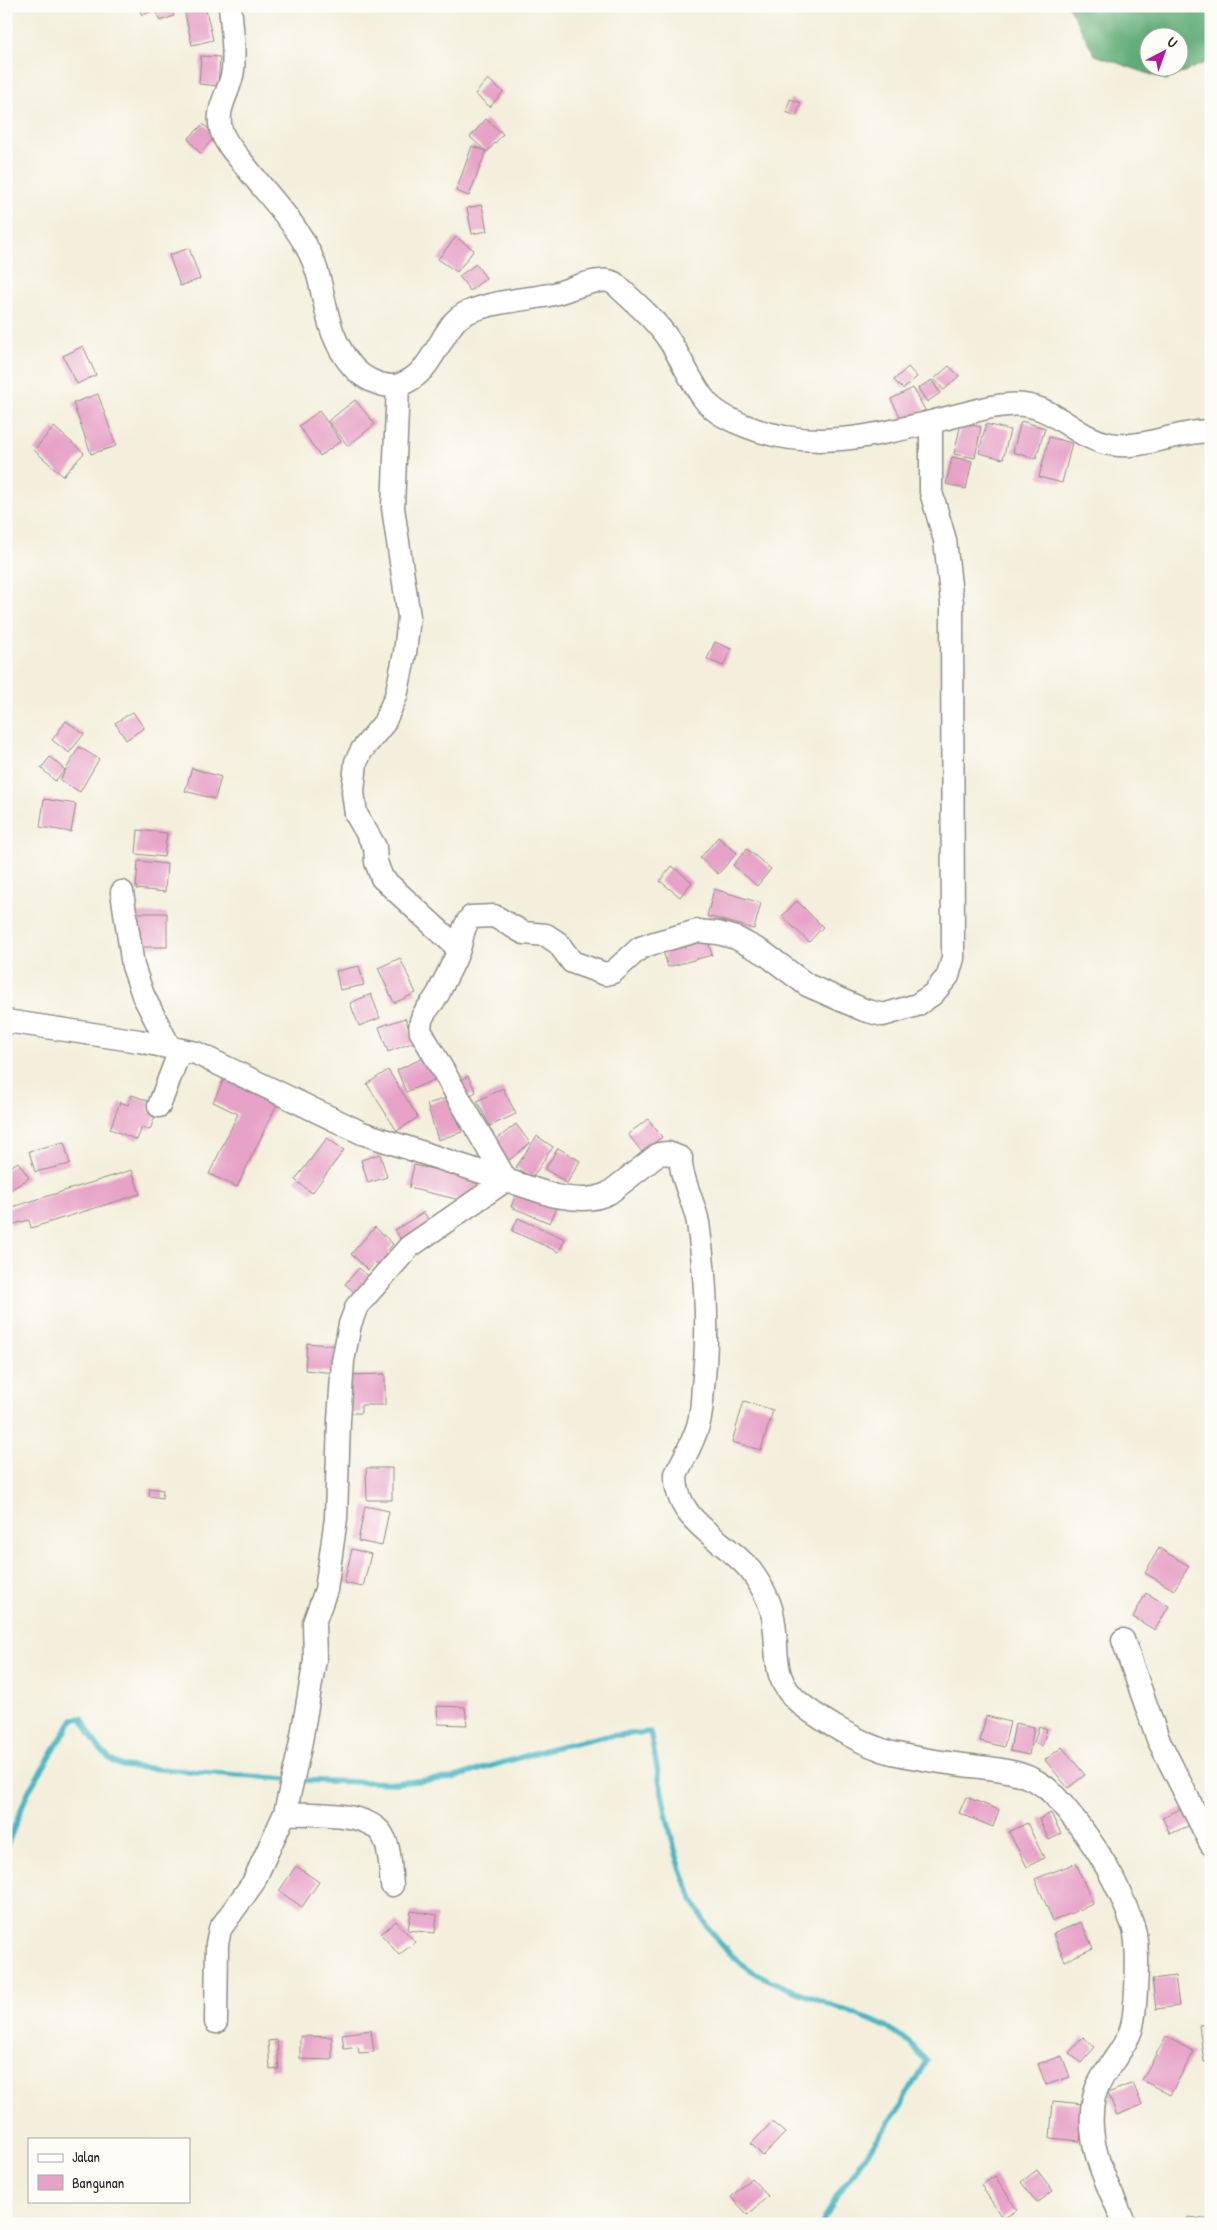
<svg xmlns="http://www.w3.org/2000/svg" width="1217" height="2230" font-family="'Patrick Hand',sans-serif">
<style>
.forest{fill:#60ac76;stroke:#466c50;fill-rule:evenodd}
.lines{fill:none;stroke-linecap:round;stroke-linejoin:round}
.stream{stroke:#4ab8c5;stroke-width:5.5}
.building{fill:#e7a2c7}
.minor-casing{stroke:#8f8d84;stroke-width:25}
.minor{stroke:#fff;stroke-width:22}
</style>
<rect width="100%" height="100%" fill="#fdfcf7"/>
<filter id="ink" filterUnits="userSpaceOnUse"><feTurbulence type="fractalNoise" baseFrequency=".02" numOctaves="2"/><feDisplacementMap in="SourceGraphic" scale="10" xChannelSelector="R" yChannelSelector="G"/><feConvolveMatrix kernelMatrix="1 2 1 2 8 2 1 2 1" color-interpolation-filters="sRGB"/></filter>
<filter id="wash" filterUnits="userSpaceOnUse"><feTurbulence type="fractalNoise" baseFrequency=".0096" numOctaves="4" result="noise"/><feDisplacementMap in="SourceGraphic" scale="20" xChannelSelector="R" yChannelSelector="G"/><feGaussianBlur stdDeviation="1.12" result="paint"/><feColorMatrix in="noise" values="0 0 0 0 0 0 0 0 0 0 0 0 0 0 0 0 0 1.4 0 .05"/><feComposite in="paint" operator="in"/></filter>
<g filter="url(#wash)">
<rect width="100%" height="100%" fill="#f3efdc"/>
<path class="forest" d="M 1068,6 L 1211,6 L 1211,60 L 1166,80 L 1095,55 ZM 1150,38 L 1180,38 L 1180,68 L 1150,68 Z"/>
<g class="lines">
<path class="stream" d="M 297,1780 L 395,1783 L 452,1778 L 548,1749 L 600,1737 L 650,1732 C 668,1815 677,1934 763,1977 C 783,1987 805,1994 826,2003 C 864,2018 900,2026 926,2061 L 898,2110 L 836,2197 L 822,2224
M 6,1848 L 28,1792 L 73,1719 L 82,1718 C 91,1737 102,1758 122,1766 L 288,1779"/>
</g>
<g id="blocks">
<path class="building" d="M 138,6 L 170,6 L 174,16 L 160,21 L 155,10 L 142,15 Z
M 197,6 L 205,6 L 213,40 L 192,45 L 184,9 Z
M 201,56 L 220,57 L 218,86 L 199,84 Z
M 488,79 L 503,92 L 490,107 L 475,94 Z
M 790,99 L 801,103 L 796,116 L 786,112 Z
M 486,119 L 503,134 L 487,152 L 470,137 Z
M 203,124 L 216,136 L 200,153 L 188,139 Z
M 472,146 L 486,151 L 469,196 L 456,191 Z
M 482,205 L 487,231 L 472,234 L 467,208 Z
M 456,237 L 474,250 L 457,272 L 438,259 Z
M 189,248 L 200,279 L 180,286 L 169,255 Z
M 476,264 L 486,278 L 470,291 L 459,276 Z
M 83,346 L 96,375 L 77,384 L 63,356 Z
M 949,366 L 959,376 L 944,390 L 934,379 Z
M 908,367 L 917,377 L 903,389 L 894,380 Z
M 932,380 L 940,393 L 927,402 L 918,388 Z
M 913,388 L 925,410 L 903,422 L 891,399 Z
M 98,394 L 116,446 L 91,454 L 73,403 Z
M 355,400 L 375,424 L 348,446 L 328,421 Z
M 319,411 L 341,441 L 320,456 L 299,426 Z
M 1021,421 L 1045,428 L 1036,459 L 1013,452 Z
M 961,423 L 981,427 L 975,458 L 954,454 Z
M 986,424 L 1010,430 L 1003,459 L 979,453 Z
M 54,427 L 84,453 L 63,476 L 34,450 Z
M 1049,437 L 1072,443 L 1062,483 L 1039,477 Z
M 952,457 L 972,461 L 966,489 L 946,484 Z
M 715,642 L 731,649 L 723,666 L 707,659 Z
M 133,712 L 144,728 L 126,740 L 115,723 Z
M 66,721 L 84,734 L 69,753 L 52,740 Z
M 79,747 L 99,759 L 80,792 L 60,780 Z
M 50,757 L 65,770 L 55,781 L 41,768 Z
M 192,768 L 221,777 L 215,799 L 185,791 Z
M 44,799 L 76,804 L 71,832 L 40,827 Z
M 138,830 L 167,833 L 164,857 L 136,854 Z
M 718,837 L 737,853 L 718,874 L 700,858 Z
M 747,849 L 771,869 L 757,886 L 733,865 Z
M 138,861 L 167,864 L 165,892 L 136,889 Z
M 672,866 L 692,882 L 680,897 L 660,881 Z
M 714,889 L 761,903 L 754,929 L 707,916 Z
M 797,901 L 823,927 L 809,942 L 782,916 Z
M 136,913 L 167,913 L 167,947 L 136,947 Z
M 707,938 L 712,955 L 668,967 L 663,951 Z
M 400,958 L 416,993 L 394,1003 L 378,968 Z
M 359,966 L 364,985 L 340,990 L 336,971 Z
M 371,994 L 380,1018 L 359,1026 L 350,1003 Z
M 405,1018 L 414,1042 L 388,1052 L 379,1027 Z
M 428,1056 L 438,1078 L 406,1092 L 397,1070 Z
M 388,1070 L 418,1117 L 397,1131 L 367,1084 Z
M 468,1076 L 476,1092 L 464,1099 L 456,1083 Z
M 225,1077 L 278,1102 L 237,1187 L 209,1174 L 238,1114 L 213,1102 Z
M 503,1088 L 516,1114 L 490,1126 L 477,1101 Z
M 132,1095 L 151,1102 L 148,1110 L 156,1113 L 150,1130 L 142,1127 L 137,1140 L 110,1129 L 120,1102 L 128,1105 Z
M 450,1097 L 462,1132 L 438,1140 L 427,1104 Z
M 648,1119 L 662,1137 L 642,1152 L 628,1134 Z
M 516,1124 L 530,1143 L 507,1162 L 492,1143 Z
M 537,1136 L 553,1147 L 532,1178 L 516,1167 Z
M 327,1138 L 344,1150 L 312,1193 L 295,1180 Z
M 64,1142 L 70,1164 L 35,1172 L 29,1151 Z
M 558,1148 L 580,1161 L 567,1183 L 545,1169 Z
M 380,1154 L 387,1177 L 368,1183 L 361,1160 Z
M 18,1162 L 29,1178 L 6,1193 L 6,1170 Z
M 414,1165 L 478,1179 L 473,1203 L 409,1188 Z
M 132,1170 L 140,1194 L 31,1228 L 29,1220 L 11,1225 L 6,1209 Z
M 518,1188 L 558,1205 L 550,1223 L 511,1207 Z
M 424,1212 L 433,1228 L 404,1245 L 395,1230 Z
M 518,1218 L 565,1239 L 559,1252 L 512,1231 Z
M 375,1227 L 393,1244 L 388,1250 L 393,1255 L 382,1267 L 375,1262 L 368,1270 L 351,1254 Z
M 359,1268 L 373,1280 L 358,1296 L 345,1284 Z
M 307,1343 L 338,1346 L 336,1373 L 305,1370 Z
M 385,1374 L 385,1405 L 361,1405 L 361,1413 L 347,1413 L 346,1375 Z
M 744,1401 L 773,1410 L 761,1450 L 732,1442 Z
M 366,1468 L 392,1468 L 392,1500 L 367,1500 Z
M 150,1488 L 163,1490 L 162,1498 L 149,1496 Z
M 365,1506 L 389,1511 L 382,1546 L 358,1541 Z
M 1159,1548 L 1189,1566 L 1174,1590 L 1145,1573 Z
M 352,1549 L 371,1554 L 363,1587 L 344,1583 Z
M 1146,1593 L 1169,1606 L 1155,1630 L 1133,1617 Z
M 437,1706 L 465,1707 L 467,1725 L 438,1724 Z
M 986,1716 L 1010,1722 L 1004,1747 L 980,1741 Z
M 1015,1723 L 1034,1727 L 1029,1755 L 1010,1751 Z
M 1039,1726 L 1047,1729 L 1042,1746 L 1034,1743 Z
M 1062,1747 L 1085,1775 L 1068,1788 L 1045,1760 Z
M 966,1797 L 999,1810 L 993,1827 L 959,1813 Z
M 1186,1807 L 1193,1824 L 1170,1834 L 1162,1817 Z
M 1051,1813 L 1061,1834 L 1049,1840 L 1039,1819 Z
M 1027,1823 L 1044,1858 L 1027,1867 L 1009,1832 Z
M 1076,1863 L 1093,1904 L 1053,1921 L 1035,1879 Z
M 296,1866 L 319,1882 L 302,1907 L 279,1891 Z
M 411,1911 L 437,1915 L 435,1933 L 408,1930 Z
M 396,1921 L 415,1942 L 399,1955 L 381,1934 Z
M 1081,1922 L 1093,1948 L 1065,1961 L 1053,1934 Z
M 1175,1976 L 1179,2006 L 1156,2009 L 1152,1979 Z
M 1211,2024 L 1211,2061 L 1204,2062 L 1199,2025 Z
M 371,2030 L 374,2052 L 359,2053 L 358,2047 L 344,2049 L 342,2034 Z
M 300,2036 L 332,2037 L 332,2060 L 300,2059 Z
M 1166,2036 L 1194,2052 L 1170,2095 L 1142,2080 Z
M 1083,2037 L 1095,2047 L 1081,2063 L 1069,2053 Z
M 277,2040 L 279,2069 L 270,2070 L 268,2041 Z
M 1062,2056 L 1070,2077 L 1046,2085 L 1038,2064 Z
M 1133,2083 L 1142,2105 L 1117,2115 L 1108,2093 Z
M 1053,2101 L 1083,2104 L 1080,2141 L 1050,2138 Z
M 772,2122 L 785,2133 L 763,2156 L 751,2144 Z
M 1037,2170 L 1053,2191 L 1037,2203 L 1021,2182 Z
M 995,2176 L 1017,2210 L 1003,2219 L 981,2185 Z
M 751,2178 L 768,2196 L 748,2215 L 731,2197 Z
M 1188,2217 L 1211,2220 L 1211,2224 L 1188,2224 Z"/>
</g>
</g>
<g filter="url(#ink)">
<use href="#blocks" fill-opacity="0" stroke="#8f8d84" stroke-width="1"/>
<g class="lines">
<g class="minor-casing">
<path id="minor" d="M 230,6 C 232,28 235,49 233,70 C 231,91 215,107 221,129 C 224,142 235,153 243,163 C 263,190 289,215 305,244 C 329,284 319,327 352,366 C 362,378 383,389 399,385 C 429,376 437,342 455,321 C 459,317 465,313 471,311 C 495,301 524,300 549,295 C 566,292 582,282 600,281 C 605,280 610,281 614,283 C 633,301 655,319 669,340 C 681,358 691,382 704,399 C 714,413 732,421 748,427 C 817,454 886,433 955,416 C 972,412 989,406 1007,405 C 1054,400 1070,437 1110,444 C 1143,450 1177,431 1211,431
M 398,385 L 393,508 L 409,617 L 405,653 L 396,696 L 384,723 L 362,750 L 356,762 L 353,792 L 356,814 L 375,847 L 376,862 L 382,878 L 459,949
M 122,892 L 133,966 L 143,995 L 170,1048
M 6,1021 L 139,1041 L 196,1053 L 362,1133 L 555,1196 C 574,1199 591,1202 609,1193 L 659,1154 L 668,1153 L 681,1158 C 679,1175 695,1204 698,1223 C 706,1277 709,1333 703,1387 C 702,1399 702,1411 699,1422 C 695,1439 684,1458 676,1474 C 674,1522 725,1539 751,1571 C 759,1582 769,1599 772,1612 C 781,1649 767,1678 802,1705 C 824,1722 865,1746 892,1753 C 915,1758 939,1762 963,1765 C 994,1769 1029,1769 1053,1794 C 1085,1829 1110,1866 1127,1910 C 1129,1917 1134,1926 1135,1934 C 1138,1952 1137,1971 1136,1990 C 1135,2003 1135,2017 1131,2030 C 1123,2054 1100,2072 1094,2097 C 1084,2142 1107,2184 1125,2224
M 159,1106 L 180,1050
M 1123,1640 L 1158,1739 L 1211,1844
M 285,1813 C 311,1815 370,1810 383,1836 C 391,1849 390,1870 392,1885
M 216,2022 L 217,1944 L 220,1929 L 253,1883 L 285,1813 L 300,1747 L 315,1660 L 314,1623 L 326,1590 L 336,1518 L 339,1420 L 343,1361 L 350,1324 L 357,1306 L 409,1247 L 506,1180 L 421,1032 C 417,1014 432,1007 439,992 C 445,978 454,964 459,949 C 463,937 462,927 471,917 L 494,916 L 524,933 L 546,935 L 558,943 L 572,962 L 605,974 L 613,972 L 640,948 L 654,943 L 697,931 L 718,933 L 736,938 L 764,953 L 807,985 L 864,1010 L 883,1015 L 917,1005 L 933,994 L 948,976 L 953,958 L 952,603 L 945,540 L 931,492 L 931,422"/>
</g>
<use href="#minor" class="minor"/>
</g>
</g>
<rect width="1217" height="2230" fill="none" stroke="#fdfcf7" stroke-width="25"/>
<rect x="28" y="2138" width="162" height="65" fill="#fdfcf7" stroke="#a9a8a5"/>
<rect x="38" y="2154" width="25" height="8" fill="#ffffff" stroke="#a9a8a5"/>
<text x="72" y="2162" font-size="15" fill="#2b2b2b">Jalan</text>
<rect x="38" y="2175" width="25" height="15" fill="#e7a2c7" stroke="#a9a8a5"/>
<text x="72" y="2188" font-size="15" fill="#2b2b2b">Bangunan</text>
<g transform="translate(1164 52) rotate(41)"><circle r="24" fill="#fdfcf7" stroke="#a9a8a5"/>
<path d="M0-4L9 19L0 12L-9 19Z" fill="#b5179e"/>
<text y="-8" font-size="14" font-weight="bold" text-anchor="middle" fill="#2b2b2b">U</text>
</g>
</svg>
